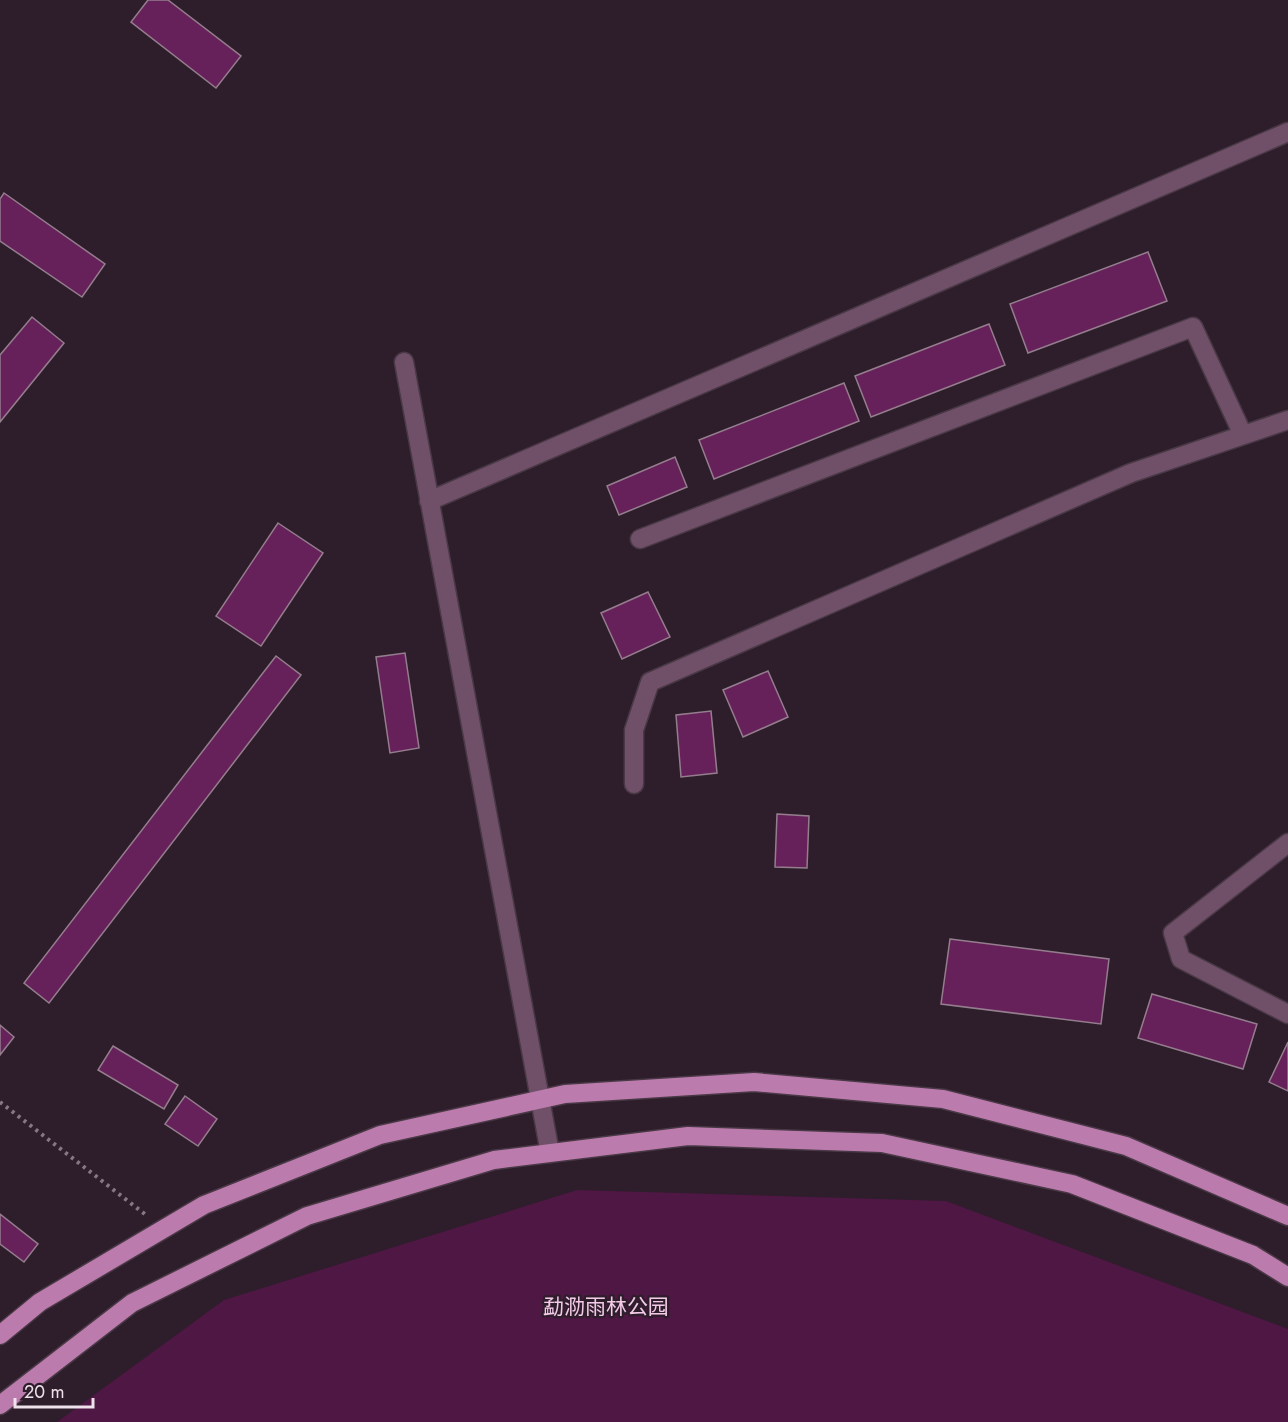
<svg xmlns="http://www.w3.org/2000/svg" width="1288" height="1422" font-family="Jost,'Noto Sans SC',sans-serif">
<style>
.green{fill:#4e1744}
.building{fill:#67215a;stroke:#947e8e;stroke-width:1.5}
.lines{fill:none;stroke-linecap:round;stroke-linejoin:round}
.minor-casing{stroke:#493845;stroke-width:21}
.major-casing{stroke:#493845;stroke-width:21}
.path{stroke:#867782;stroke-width:4;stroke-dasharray:3 4.5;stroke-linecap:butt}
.minor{stroke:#705068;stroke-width:18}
.major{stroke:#bc7bad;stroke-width:18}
.labels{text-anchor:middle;stroke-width:4.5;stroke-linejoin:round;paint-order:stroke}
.park-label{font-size:21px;fill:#f3cae8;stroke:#2e1d2a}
</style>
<rect width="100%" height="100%" fill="#2e1d2a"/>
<path class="green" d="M 577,1190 L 946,1201 L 1288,1329 L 1288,1422 L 57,1422 L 224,1300 Z"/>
<path class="building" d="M 148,0 L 168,0 L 241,56 L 216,88 L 131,22 Z
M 4,193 L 105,264 L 82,297 L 0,241 L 0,199 Z
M 1148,252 L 1167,301 L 1028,353 L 1010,304 Z
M 32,317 L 64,343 L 0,422 L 0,355 Z
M 989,324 L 1005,365 L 871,417 L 855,376 Z
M 844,383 L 859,421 L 714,479 L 699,440 Z
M 675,457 L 687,487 L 619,515 L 607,486 Z
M 278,523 L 323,553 L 261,646 L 216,616 Z
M 648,592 L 670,637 L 622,659 L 601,613 Z
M 405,653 L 419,748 L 390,753 L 376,657 Z
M 276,656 L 301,675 L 49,1003 L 24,983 Z
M 768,671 L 788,717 L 743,737 L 723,690 Z
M 711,711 L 717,773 L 681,777 L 676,715 Z
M 777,814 L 809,816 L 807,868 L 775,867 Z
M 950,939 L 1109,959 L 1101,1024 L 941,1004 Z
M 1152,994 L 1257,1024 L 1243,1069 L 1138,1038 Z
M 0,1025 L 14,1037 L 0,1055 Z
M 1288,1042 L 1288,1091 L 1269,1082 Z
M 113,1046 L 178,1085 L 164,1109 L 98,1070 Z
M 185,1096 L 217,1119 L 198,1146 L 165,1124 Z
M 0,1214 L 38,1244 L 24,1262 L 0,1244 Z"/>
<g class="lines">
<g class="minor-casing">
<path id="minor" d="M 404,362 L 550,1153
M 429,501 L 1288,132
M 640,539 L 1193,327 L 1243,435
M 634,784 L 634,730 L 650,682 L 1131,473 L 1288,420
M 1288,843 L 1173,933 L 1181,959 L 1288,1014"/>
</g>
<g class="major-casing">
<path id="major" d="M 0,1335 L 40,1302 L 204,1205 L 380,1135 L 565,1094 L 754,1082 L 943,1099 L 1126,1146 L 1288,1216
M 0,1405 L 132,1303 L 307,1216 L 494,1160 L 688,1136 L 882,1143 L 1072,1184 L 1253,1255 L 1288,1277"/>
</g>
<path class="path" d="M 0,1102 L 146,1215"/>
<use href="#minor" class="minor"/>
<use href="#major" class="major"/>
</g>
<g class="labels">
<g class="park-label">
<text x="606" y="1314">勐泐雨林公园</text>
</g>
</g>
<path d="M15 1398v9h78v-9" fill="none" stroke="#eee1ea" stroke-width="3"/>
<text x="24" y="1398" font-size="18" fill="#eee1ea" stroke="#2e1d2a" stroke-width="4.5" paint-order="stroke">20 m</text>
</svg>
